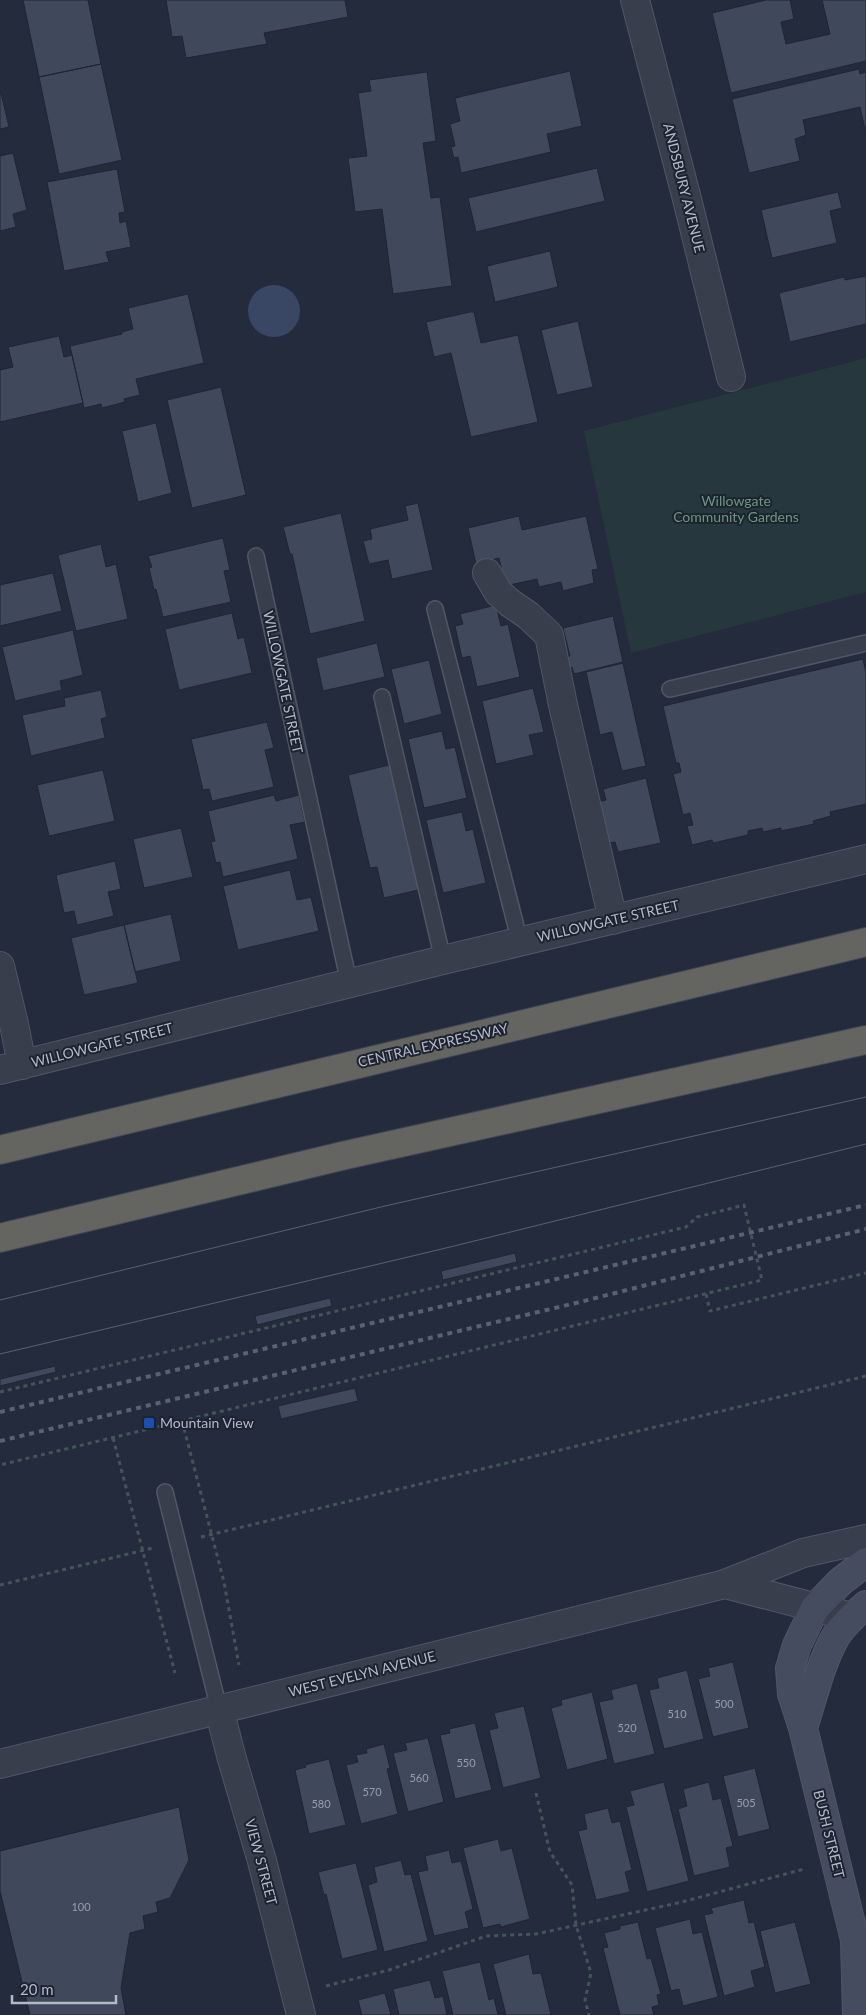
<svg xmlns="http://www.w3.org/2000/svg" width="866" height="2015" font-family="Lato,sans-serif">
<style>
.green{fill:#26383d}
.water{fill:#3a4764}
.building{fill:#40495b;stroke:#1f2533}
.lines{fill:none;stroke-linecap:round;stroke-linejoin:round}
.service-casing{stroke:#505664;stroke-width:18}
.minor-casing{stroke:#505664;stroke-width:30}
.tertiary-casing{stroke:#505664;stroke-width:30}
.secondary-casing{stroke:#505664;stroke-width:30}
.trunk-casing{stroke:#404654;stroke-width:30}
.path{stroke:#44555a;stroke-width:3;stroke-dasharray:4 4;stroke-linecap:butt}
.service{stroke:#383e4c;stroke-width:15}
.minor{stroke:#383e4c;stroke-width:28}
.tertiary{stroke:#383e4c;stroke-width:28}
.secondary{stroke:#464c5f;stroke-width:28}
.trunk{stroke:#646460;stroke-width:28}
.tram{stroke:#5a6173;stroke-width:1}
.rail{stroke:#5a6173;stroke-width:4;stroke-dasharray:5 5;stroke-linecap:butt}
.transit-dot{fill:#1a4fb4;stroke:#1d2331;stroke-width:2}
.labels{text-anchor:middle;stroke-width:4;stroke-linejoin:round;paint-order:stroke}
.number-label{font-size:11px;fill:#979dac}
.street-label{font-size:14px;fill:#b4b9c7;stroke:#1d2331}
.park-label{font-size:14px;fill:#6b987b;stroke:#1d2331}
.poi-label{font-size:14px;fill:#b4b9c7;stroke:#1d2331;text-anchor:start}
</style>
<rect width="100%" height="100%" fill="#242b3c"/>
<path class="green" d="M 866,358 L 866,592 L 631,653 L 584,431 Z"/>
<path class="water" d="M248 311a26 26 0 1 1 52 0a26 26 0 1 1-52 0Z"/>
<path class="building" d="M 23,0 L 88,0 L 101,64 L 39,77 Z
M 166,0 L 345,0 L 348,17 L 264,33 L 267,44 L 186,58 L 182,36 L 172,37 Z
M 766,0 L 790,0 L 794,19 L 781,22 L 786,44 L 830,34 L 822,0 L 866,0 L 866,61 L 731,93 L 712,13 Z
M 101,64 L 122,160 L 59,174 L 39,77 Z
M 859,69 L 860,74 L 866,72 L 866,134 L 860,107 L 803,120 L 806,135 L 795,139 L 800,161 L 749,173 L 732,99 Z
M 570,71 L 582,126 L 547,134 L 551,152 L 461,173 L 458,157 L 454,158 L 451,147 L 455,146 L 450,124 L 460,121 L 455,98 Z
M 427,72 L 436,141 L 423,143 L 431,198 L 440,197 L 452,286 L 393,294 L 382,209 L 355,212 L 348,158 L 367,156 L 358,93 L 371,91 L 369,80 Z
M 1,93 L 9,127 L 0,129 L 0,93 Z
M 13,153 L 27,210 L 13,214 L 16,227 L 0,231 L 0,156 Z
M 597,168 L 605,201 L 476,232 L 468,198 Z
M 117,169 L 125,212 L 119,213 L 120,223 L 126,221 L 131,247 L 106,252 L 109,262 L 64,271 L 47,182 Z
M 838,192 L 842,208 L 830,211 L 837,243 L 772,258 L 761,210 Z
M 550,251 L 558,287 L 495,302 L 487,266 Z
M 866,276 L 866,324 L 790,342 L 779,293 L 844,277 L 845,280 Z
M 188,294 L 204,363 L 136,379 L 140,395 L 124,399 L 125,402 L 102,408 L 101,404 L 84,408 L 70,346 L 122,334 L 122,332 L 133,329 L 128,308 Z
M 470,312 L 474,312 L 481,343 L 518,335 L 538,422 L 471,437 L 451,353 L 434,357 L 426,322 Z
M 578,321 L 593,387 L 557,395 L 541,330 Z
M 59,336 L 64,357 L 72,355 L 83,403 L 0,422 L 0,370 L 13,367 L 8,347 Z
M 221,387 L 246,495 L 192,508 L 167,400 Z
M 156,423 L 172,493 L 138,502 L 122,431 Z
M 418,503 L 433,570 L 392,579 L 388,560 L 369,564 L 363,541 L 372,539 L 370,529 L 408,520 L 405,506 Z
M 341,513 L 365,621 L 310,634 L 292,554 L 290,554 L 283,527 Z
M 519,516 L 522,530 L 586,516 L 598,569 L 592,570 L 594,583 L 563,591 L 561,582 L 539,587 L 537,579 L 505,586 L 499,558 L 476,564 L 468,528 Z
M 223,538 L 230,570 L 224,571 L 231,602 L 163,617 L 156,589 L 154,590 L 149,568 L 152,567 L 148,556 Z
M 101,544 L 106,567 L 116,564 L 128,619 L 76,631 L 58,555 Z
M 53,573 L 62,611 L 0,626 L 0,585 Z
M 496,605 L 501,626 L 508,624 L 520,677 L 477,687 L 470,656 L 462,658 L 455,626 L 463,624 L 460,614 Z
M 232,613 L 238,639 L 244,637 L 252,673 L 179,690 L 165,629 Z
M 613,616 L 623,662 L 574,674 L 572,667 L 570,668 L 567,657 L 570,656 L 563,628 Z
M 73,630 L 83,675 L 60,681 L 62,690 L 15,701 L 2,647 Z
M 377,643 L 385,677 L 323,691 L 316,658 Z
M 863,659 L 866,673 L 866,804 L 830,812 L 831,816 L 813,821 L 814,824 L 781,831 L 781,828 L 763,832 L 762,828 L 748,831 L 748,835 L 713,843 L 712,840 L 692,845 L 687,826 L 693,825 L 690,813 L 683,815 L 673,774 L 681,772 L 679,763 L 676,763 L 663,706 Z
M 429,660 L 442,714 L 404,724 L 391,669 Z
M 623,663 L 646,766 L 622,771 L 612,732 L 600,735 L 586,672 Z
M 533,688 L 544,732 L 529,735 L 534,755 L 496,764 L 482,701 Z
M 101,690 L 107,717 L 101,719 L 105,738 L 31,756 L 22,715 L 65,706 L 64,698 Z
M 267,722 L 274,748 L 265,750 L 274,787 L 212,801 L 209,789 L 203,790 L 191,739 Z
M 442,731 L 446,749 L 455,747 L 467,798 L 424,808 L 408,739 Z
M 393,764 L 422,889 L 384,898 L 377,867 L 370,868 L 348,775 Z
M 103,770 L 115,821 L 49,836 L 37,785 Z
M 646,778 L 661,843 L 618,852 L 615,842 L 604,844 L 594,803 L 606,800 L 603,789 Z
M 274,795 L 276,801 L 299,795 L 305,822 L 290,825 L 298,859 L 223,877 L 220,862 L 216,863 L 211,842 L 215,841 L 208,811 Z
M 462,812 L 466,831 L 473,829 L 486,883 L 443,893 L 426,820 Z
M 181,828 L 193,877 L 144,888 L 133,839 Z
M 115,861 L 121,889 L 108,892 L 114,916 L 77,925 L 74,911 L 64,913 L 56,875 Z
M 290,870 L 297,900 L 311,897 L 319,931 L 238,950 L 223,886 Z
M 171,914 L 181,961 L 135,972 L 124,925 Z
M 124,925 L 138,983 L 84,995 L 71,938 Z
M 515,1253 L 517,1262 L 443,1280 L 441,1271 Z
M 330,1298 L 332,1306 L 257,1325 L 255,1316 Z
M 55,1366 L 56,1372 L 0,1386 L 0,1379 Z
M 355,1388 L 358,1401 L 281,1419 L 278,1406 Z
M 733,1662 L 749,1728 L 713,1737 L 698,1679 L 710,1676 L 708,1668 Z
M 687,1670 L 704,1739 L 664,1749 L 649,1690 L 659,1688 L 657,1678 Z
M 637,1683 L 655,1754 L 614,1764 L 599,1702 L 613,1699 L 611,1690 Z
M 592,1692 L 608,1759 L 567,1770 L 551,1708 L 562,1705 L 561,1700 Z
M 524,1706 L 541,1778 L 503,1788 L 489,1730 L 498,1728 L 494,1713 Z
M 475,1723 L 492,1790 L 455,1799 L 440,1735 L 450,1733 L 449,1729 Z
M 428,1738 L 444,1802 L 408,1812 L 393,1753 L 407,1750 L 405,1743 Z
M 384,1744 L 390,1768 L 387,1769 L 398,1814 L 361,1824 L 346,1765 L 358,1762 L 356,1755 L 367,1753 L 366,1749 Z
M 329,1759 L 346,1825 L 309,1834 L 295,1770 L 306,1767 L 305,1765 Z
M 755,1768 L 770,1829 L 738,1837 L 723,1776 Z
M 664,1782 L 689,1881 L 647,1892 L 626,1807 L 634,1805 L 630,1791 Z
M 709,1782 L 713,1800 L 721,1798 L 733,1846 L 726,1848 L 730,1867 L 694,1876 L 678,1809 L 687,1806 L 683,1789 Z
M 179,1807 L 189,1860 L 170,1898 L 156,1902 L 158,1912 L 143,1916 L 145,1929 L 130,1933 L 121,1988 L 126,2015 L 30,2015 L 0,1891 L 0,1851 Z
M 608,1808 L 612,1823 L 620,1821 L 632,1870 L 625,1872 L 630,1892 L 596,1900 L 578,1831 L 587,1829 L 584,1814 Z
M 498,1839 L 501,1851 L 512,1848 L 530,1919 L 501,1927 L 500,1924 L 483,1928 L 463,1848 Z
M 449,1850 L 452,1863 L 461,1861 L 473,1909 L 465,1912 L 469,1928 L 434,1936 L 418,1872 L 428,1870 L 425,1856 Z
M 401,1860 L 405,1875 L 411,1874 L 428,1941 L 384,1952 L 368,1885 L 377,1882 L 374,1867 Z
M 356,1863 L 378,1950 L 342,1959 L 326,1894 L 324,1895 L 318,1872 Z
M 744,1900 L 749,1923 L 754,1922 L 765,1967 L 751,1971 L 755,1987 L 724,1996 L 704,1915 L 713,1913 L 711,1908 Z
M 690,1919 L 693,1934 L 702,1932 L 718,1997 L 683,2006 L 679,1989 L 671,1991 L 655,1928 Z
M 638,1922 L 647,1959 L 651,1958 L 661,1994 L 657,1995 L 659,2005 L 652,2007 L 654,2015 L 620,2015 L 603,1948 L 608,1947 L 604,1933 L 620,1929 L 620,1926 Z
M 795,1922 L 811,1984 L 775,1993 L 760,1931 Z
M 529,1954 L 533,1974 L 541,1973 L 551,2015 L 506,2015 L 493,1964 Z
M 480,1962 L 489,2000 L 494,1998 L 498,2015 L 453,2015 L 442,1971 Z
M 430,1980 L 435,1998 L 443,1996 L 447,2015 L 399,2015 L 393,1989 Z
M 385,1993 L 391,2015 L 362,2015 L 358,2000 Z"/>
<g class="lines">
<g class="service-casing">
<path id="service" d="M 256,556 L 349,983
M 435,609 L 520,942
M 670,689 L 866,643
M 382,697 L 443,960
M 165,1492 L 219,1709"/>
</g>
<g class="minor-casing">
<path id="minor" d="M 635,0 L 687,199 L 731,377
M 487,573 L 498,592 L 510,603 L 529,616 L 549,635 L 563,705 L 613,920
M 0,966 L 14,1024 L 22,1065
M 0,1070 L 443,960 L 866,859
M 219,1709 L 232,1759 L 262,1861 L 301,2015"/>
</g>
<g class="tertiary-casing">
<path id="tertiary" d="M 725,1584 L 852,1617
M 0,1764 L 725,1584 L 803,1553 L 866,1539"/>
</g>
<g class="secondary-casing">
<path id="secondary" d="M 803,1728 C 813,1698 820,1664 836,1636 C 844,1624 855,1614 866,1605
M 857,2015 L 855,1940 L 803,1728 L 792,1694 L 790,1668 L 797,1645 L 815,1608 L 840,1582 L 866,1562"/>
</g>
<g class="trunk-casing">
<path id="trunk" d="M 0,1150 L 866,942
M 0,1238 L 346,1155 L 866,1040"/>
</g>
<path class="path" d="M 706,1294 L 710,1311 L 866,1273
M 0,1392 L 686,1227 L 697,1217 L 744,1205 L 762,1280 L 0,1465
M 182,1421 L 224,1582 L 239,1665
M 113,1438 L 175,1673
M 201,1537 L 866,1376
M 0,1585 L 153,1548
M 536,1793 L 550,1852 L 572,1885 L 576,1925 L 591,1973 L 585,2000 L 589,2015
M 326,1986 L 389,1970 L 486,1936 L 536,1934 L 682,1902 L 804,1869"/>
<use href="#service" class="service"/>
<use href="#minor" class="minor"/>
<use href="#tertiary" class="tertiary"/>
<use href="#secondary" class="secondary"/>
<use href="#trunk" class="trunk"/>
<path class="tram" d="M 0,1300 L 385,1206 L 866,1097
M 0,1354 L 446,1248 L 866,1144"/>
<path class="rail" d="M 0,1412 L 866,1205
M 0,1441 L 580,1302 L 866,1229"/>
</g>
<rect class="transit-dot" x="143" y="1417" width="12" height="12" rx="2.5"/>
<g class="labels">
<g class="number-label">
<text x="724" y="1708">500</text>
<text x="677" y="1718">510</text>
<text x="627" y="1732">520</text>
<text x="466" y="1767">550</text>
<text x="419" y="1782">560</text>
<text x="372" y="1796">570</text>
<text x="746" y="1807">505</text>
<text x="321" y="1808">580</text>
<text x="81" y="1911">100</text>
</g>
<g class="street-label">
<text transform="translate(684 188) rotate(76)" y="5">ANDSBURY AVENUE</text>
<text transform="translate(283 682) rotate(78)" y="5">WILLOWGATE STREET</text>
<text transform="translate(608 921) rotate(-13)" y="5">WILLOWGATE STREET</text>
<text transform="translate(102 1045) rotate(-14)" y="5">WILLOWGATE STREET</text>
<text transform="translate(433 1045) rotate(-13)" y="5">CENTRAL EXPRESSWAY</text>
<text transform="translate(362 1674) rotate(-14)" y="5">WEST EVELYN AVENUE</text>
<text transform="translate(829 1834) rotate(76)" y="5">BUSH STREET</text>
<text transform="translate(261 1862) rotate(75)" y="5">VIEW STREET</text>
</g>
<g class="park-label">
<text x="736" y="506">Willowgate<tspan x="736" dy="16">Community Gardens</tspan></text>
</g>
<g class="poi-label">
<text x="160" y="1428">Mountain View</text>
</g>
</g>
<path d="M12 1995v8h104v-8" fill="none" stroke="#b4b9c7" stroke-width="2.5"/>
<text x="20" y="1995" font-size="15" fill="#b4b9c7" stroke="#1d2331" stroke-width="4" paint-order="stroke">20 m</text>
</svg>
